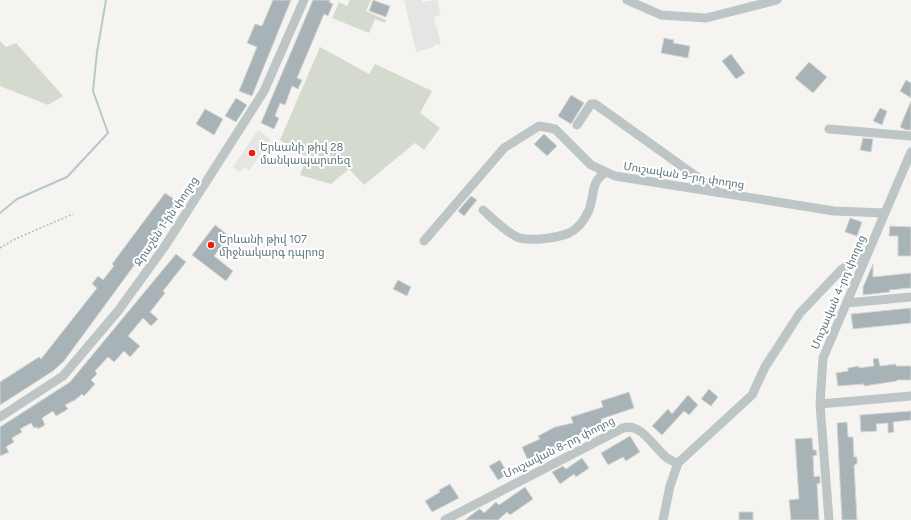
<svg xmlns="http://www.w3.org/2000/svg" width="911" height="520" font-family="Figtree,'Noto Sans Armenian',sans-serif">
<style>
.built{fill:#e5e6e4}
.green{fill:#d5dacf}
.lines{fill:none;stroke-linecap:round;stroke-linejoin:round}
.stream{stroke:#b6c8cb;stroke-width:2}
.building{fill:#a7b3b6;stroke:#d6d5d3}
.path{stroke:#b6bbbd;stroke-width:1.5;stroke-dasharray:2 2;stroke-linecap:butt}
.minor{stroke:#bec5c7;stroke-width:9}
.poi-dot{fill:#f5180f;stroke:#fff;stroke-width:1.5}
.labels{text-anchor:middle;stroke-width:4;stroke-linejoin:round;paint-order:stroke}
.poi-label{font-size:11px;fill:#5c777f;stroke:#fff;text-anchor:start}
.street-label{font-size:11px;fill:#5c777f;stroke:#fff}
</style>
<rect width="100%" height="100%" fill="#f5f4f0"/>
<path class="built" d="M 404,0 L 422,0 L 423,2 L 437,0 L 441,15 L 434,17 L 441,44 L 434,45 L 434,47 L 416,52 Z
M 258,130 L 271,139 L 249,171 L 244,167 L 240,172 L 233,167 Z"/>
<path class="green" d="M 350,0 L 371,0 L 366,11 L 386,20 L 385,23 L 375,19 L 369,33 L 332,18 L 339,2 L 347,6 Z
M 0,41 L 6,47 L 16,43 L 63,96 L 48,105 L 0,86 Z
M 320,47 L 369,74 L 375,64 L 432,91 L 420,113 L 440,128 L 424,150 L 415,143 L 364,185 L 349,169 L 331,184 L 300,175 L 307,157 L 280,140 Z"/>
<g class="lines">
<path class="stream" d="M 0,213 L 17,199 L 67,177 L 108,133 L 93,91 L 97,52 L 106,0"/>
</g>
<path class="building" d="M 273,0 L 291,0 L 252,96 L 239,91 L 257,47 L 247,43 L 255,24 L 262,26 Z
M 313,0 L 330,0 L 329,2 L 333,4 L 328,16 L 324,14 L 297,78 L 302,80 L 298,89 L 292,86 L 285,105 L 280,103 L 275,116 L 279,118 L 274,129 L 261,123 Z
M 373,0 L 390,6 L 386,17 L 369,11 Z
M 664,38 L 674,40 L 673,43 L 690,46 L 688,58 L 661,53 Z
M 731,54 L 745,73 L 736,79 L 722,61 Z
M 809,62 L 827,77 L 813,93 L 795,78 Z
M 906,80 L 911,83 L 911,98 L 900,91 Z
M 571,95 L 584,103 L 571,124 L 558,116 Z
M 236,98 L 247,105 L 236,122 L 225,116 Z
M 911,101 L 911,130 L 906,130 L 900,127 Z
M 880,108 L 887,111 L 882,125 L 873,121 Z
M 205,109 L 223,119 L 214,135 L 196,124 Z
M 544,134 L 557,146 L 547,156 L 534,144 Z
M 863,138 L 873,139 L 871,152 L 860,150 Z
M 165,193 L 180,203 L 64,361 L 53,371 L 0,405 L 0,382 L 39,357 L 41,359 L 97,288 L 92,284 L 98,276 L 103,280 L 114,266 L 112,264 Z
M 471,196 L 477,200 L 464,216 L 458,211 Z
M 850,218 L 862,222 L 857,236 L 845,232 Z
M 215,225 L 229,236 L 214,256 L 233,271 L 226,281 L 192,255 Z
M 890,226 L 911,227 L 911,256 L 898,256 L 898,236 L 889,236 Z
M 176,254 L 186,262 L 163,291 L 165,293 L 150,312 L 158,319 L 151,326 L 143,318 L 128,336 L 140,346 L 130,357 L 124,351 L 114,362 L 108,357 L 95,371 L 97,374 L 91,380 L 95,384 L 84,396 L 82,394 L 75,400 L 65,405 L 68,409 L 56,416 L 53,411 L 42,418 L 45,425 L 38,429 L 37,427 L 34,428 L 31,423 L 20,429 L 22,432 L 12,438 L 14,442 L 6,447 L 9,452 L 0,456 L 0,427 L 70,382 Z
M 873,264 L 873,277 L 911,273 L 911,288 L 889,290 L 890,292 L 863,295 L 863,287 Z
M 398,280 L 411,287 L 407,296 L 393,289 Z
M 911,308 L 911,323 L 853,329 L 851,314 Z
M 878,358 L 880,366 L 896,364 L 896,366 L 911,366 L 911,380 L 897,380 L 897,381 L 864,386 L 864,384 L 838,386 L 836,373 L 848,371 L 848,368 L 859,366 L 859,368 L 874,366 L 873,359 Z
M 709,389 L 718,397 L 711,406 L 701,399 Z
M 629,392 L 634,408 L 601,419 L 603,424 L 588,428 L 589,432 L 573,437 L 573,439 L 558,443 L 560,447 L 529,463 L 522,447 L 540,439 L 538,436 L 555,427 L 573,423 L 571,417 L 603,407 L 601,401 Z
M 688,395 L 698,405 L 689,415 L 684,411 L 662,435 L 652,426 L 668,409 L 672,414 Z
M 911,411 L 911,420 L 893,422 L 894,432 L 888,433 L 888,423 L 876,424 L 877,431 L 861,432 L 860,415 Z
M 847,422 L 848,437 L 853,437 L 854,457 L 857,457 L 857,464 L 854,465 L 857,520 L 842,520 L 837,423 Z
M 630,436 L 640,452 L 626,461 L 623,457 L 608,465 L 601,453 Z
M 812,438 L 813,450 L 816,450 L 817,455 L 813,456 L 814,477 L 820,476 L 820,483 L 817,484 L 819,520 L 791,520 L 789,500 L 799,499 L 795,439 Z
M 582,458 L 589,468 L 576,477 L 574,474 L 560,484 L 552,472 L 563,466 L 566,469 Z
M 500,460 L 508,474 L 498,480 L 489,466 Z
M 450,484 L 459,498 L 432,512 L 425,501 L 440,492 L 439,490 Z
M 525,487 L 533,499 L 510,515 L 507,512 L 498,520 L 465,520 L 479,509 L 480,509 L 484,513 L 496,502 L 499,505 Z
M 739,512 L 753,512 L 753,520 L 739,520 Z"/>
<g class="lines">
<path class="path" d="M 0,248 L 15,239 L 73,214"/>
<path class="minor" d="M 627,0 L 661,15 L 706,18 L 777,0
M 577,125 L 591,104 L 595,104 L 718,192
M 829,129 L 911,136
M 483,210 C 493,219 505,231 517,237 C 530,242 557,238 569,233 C 578,229 585,219 589,210 C 595,194 590,182 606,172
M 424,241 L 504,148 L 539,126 L 555,129 L 591,165 L 615,176 L 834,211 L 885,213
M 847,303 L 911,297
M 820,404 L 911,396
M 0,417 L 63,376 L 118,311 L 165,246 L 264,91 L 304,0
M 445,520 L 623,428 C 641,422 654,448 667,458 C 670,460 675,462 678,463
M 663,520 L 670,486 L 678,463 L 752,395 L 765,367 L 800,313 L 842,269 L 868,252
M 829,520 L 820,404 L 823,358 L 911,152"/>
</g>
<g class="poi-dot">
<circle cx="252" cy="153" r="4"/>
<circle cx="211" cy="245" r="4"/>
</g>
<g class="labels">
<g class="poi-label">
<text x="260" y="151">Երևանի թիվ 28<tspan x="260" dy="13">մանկապարտեզ</tspan></text>
<text x="219" y="243">Երևանի թիվ 107<tspan x="219" dy="13">միջնակարգ դպրոց</tspan></text>
</g>
<g class="street-label">
<text transform="translate(684 175) rotate(9)" y="4">Մուշավան 9-րդ փողոց</text>
<text transform="translate(166 221) rotate(-56)" y="4">Ջրաշեն 1-ին փողոց</text>
<text transform="translate(838 292) rotate(-67)" y="4">Մուշավան 4-րդ փողոց</text>
<text transform="translate(559 447) rotate(-27)" y="4">Մուշավան 8-րդ փողոց</text>
</g>
</g>
</svg>
